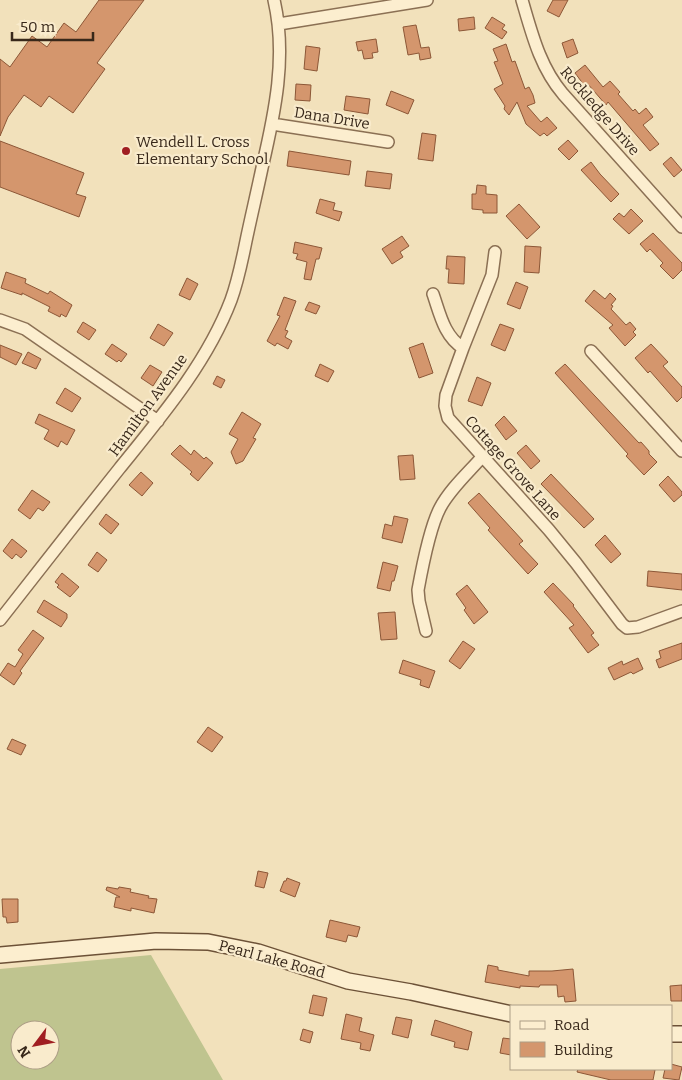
<svg xmlns="http://www.w3.org/2000/svg" width="682" height="1080" font-family="Bitter,serif">
<style>
.cemetery{fill:#bfc48f;fill-rule:evenodd}
.building{fill:#d4966d;stroke:#8c5737}
.lines{fill:none;stroke-linecap:round;stroke-linejoin:round}
.minor-casing{stroke:#8b7054;stroke-width:14}
.secondary-casing{stroke:#6c5137;stroke-width:18}
.minor{stroke:#fceecf;stroke-width:11}
.secondary{stroke:#fceecf;stroke-width:15}
.poi-dot{fill:#a01e21;stroke:#f9ebcc;stroke-width:2}
.labels{text-anchor:middle;stroke-width:4.5;stroke-linejoin:round;paint-order:stroke}
.street-label{font-size:15px;fill:#38281a;stroke:#f9ebcc}
.poi-label{font-size:15px;fill:#38281a;stroke:#f9ebcc;text-anchor:start}
</style>
<rect width="100%" height="100%" fill="#f2e1bb"/>
<path class="cemetery" d="M 151,955 L 223,1080 L 0,1080 L 0,969 ZM 20,1030 L 50,1030 L 50,1060 L 20,1060 Z"/>
<path class="building" d="M 99,0 L 144,0 L 97,63 L 105,69 L 73,113 L 49,96 L 41,107 L 24,95 L 8,117 L 0,136 L 0,59 L 10,67 L 32,36 L 47,47 L 64,23 L 76,32 Z
M 553,0 L 568,0 L 559,17 L 547,11 Z
M 474,17 L 475,29 L 459,31 L 458,19 Z
M 492,17 L 505,25 L 502,29 L 507,32 L 502,39 L 485,28 Z
M 416,25 L 421,48 L 429,47 L 431,58 L 420,60 L 419,53 L 408,55 L 403,27 Z
M 376,39 L 378,52 L 372,53 L 373,58 L 364,59 L 362,50 L 358,51 L 356,42 Z
M 573,39 L 578,53 L 567,58 L 562,43 Z
M 506,44 L 512,62 L 515,61 L 525,89 L 529,87 L 533,95 L 535,103 L 527,106 L 541,122 L 547,117 L 557,128 L 547,136 L 544,133 L 540,136 L 526,124 L 517,102 L 509,115 L 504,109 L 505,106 L 494,89 L 503,84 L 494,62 L 498,61 L 493,49 Z
M 306,46 L 320,48 L 317,71 L 304,69 Z
M 585,65 L 603,87 L 610,81 L 620,92 L 618,94 L 633,111 L 635,109 L 639,114 L 646,108 L 653,117 L 643,125 L 659,144 L 650,151 L 608,102 L 606,105 L 587,83 L 584,85 L 575,73 Z
M 296,84 L 311,85 L 310,101 L 295,100 Z
M 391,91 L 414,100 L 408,114 L 386,105 Z
M 346,96 L 370,99 L 368,114 L 344,110 Z
M 422,133 L 436,135 L 433,161 L 418,159 Z
M 568,140 L 578,151 L 569,160 L 558,149 Z
M 0,141 L 84,173 L 76,194 L 86,197 L 79,217 L 0,187 Z
M 289,151 L 351,161 L 349,175 L 287,166 Z
M 671,157 L 682,170 L 674,177 L 663,164 Z
M 591,162 L 600,174 L 619,194 L 611,202 L 581,170 Z
M 367,171 L 392,174 L 390,189 L 365,186 Z
M 477,185 L 486,186 L 486,194 L 497,195 L 497,213 L 483,213 L 483,210 L 472,209 L 472,194 L 476,194 Z
M 320,199 L 335,203 L 333,210 L 342,212 L 339,221 L 316,213 Z
M 519,204 L 540,227 L 527,239 L 506,216 Z
M 631,209 L 643,221 L 629,234 L 613,219 L 619,213 L 624,217 Z
M 653,233 L 682,263 L 682,270 L 673,279 L 660,266 L 663,263 L 650,249 L 647,252 L 640,244 Z
M 402,236 L 409,246 L 400,252 L 403,257 L 392,264 L 382,249 Z
M 295,242 L 322,248 L 319,259 L 316,259 L 311,280 L 304,279 L 307,262 L 296,259 L 298,254 L 293,253 Z
M 525,246 L 541,247 L 539,273 L 524,272 Z
M 447,256 L 465,257 L 464,284 L 448,283 L 449,269 L 446,269 Z
M 6,272 L 26,279 L 25,283 L 48,294 L 50,291 L 72,305 L 66,317 L 61,314 L 60,317 L 48,311 L 50,307 L 22,293 L 22,295 L 1,288 Z
M 187,278 L 198,284 L 190,300 L 179,295 Z
M 516,282 L 528,287 L 520,309 L 507,304 Z
M 594,290 L 605,299 L 610,293 L 616,299 L 611,305 L 613,306 L 611,309 L 626,325 L 630,322 L 636,329 L 633,332 L 636,335 L 625,346 L 609,328 L 613,325 L 585,301 Z
M 284,297 L 296,301 L 285,330 L 288,331 L 285,337 L 292,341 L 288,349 L 277,343 L 275,346 L 267,341 L 280,316 L 277,315 Z
M 309,302 L 320,306 L 316,314 L 305,310 Z
M 83,322 L 96,330 L 89,340 L 77,332 Z
M 158,324 L 173,333 L 164,346 L 150,338 Z
M 500,324 L 514,329 L 505,351 L 491,345 Z
M 423,343 L 433,373 L 419,378 L 409,348 Z
M 112,344 L 127,354 L 121,362 L 119,360 L 117,362 L 105,354 Z
M 651,344 L 668,362 L 663,366 L 682,387 L 682,397 L 677,402 L 650,371 L 648,373 L 635,358 Z
M 0,345 L 22,354 L 16,365 L 0,357 Z
M 28,352 L 41,359 L 36,369 L 22,363 Z
M 320,364 L 334,371 L 328,382 L 315,376 Z
M 565,364 L 639,443 L 641,442 L 649,451 L 649,454 L 657,462 L 644,475 L 626,456 L 628,454 L 555,373 Z
M 150,365 L 162,372 L 153,386 L 141,378 Z
M 217,376 L 225,380 L 221,388 L 213,384 Z
M 477,377 L 491,383 L 482,406 L 468,401 Z
M 65,388 L 81,398 L 72,412 L 56,403 Z
M 242,412 L 261,424 L 253,438 L 256,439 L 243,461 L 236,464 L 231,452 L 238,439 L 229,434 Z
M 39,414 L 75,430 L 67,445 L 61,441 L 58,447 L 44,439 L 49,430 L 35,423 Z
M 504,416 L 517,431 L 506,440 L 495,425 Z
M 180,445 L 191,455 L 194,450 L 204,459 L 206,457 L 213,463 L 198,481 L 190,474 L 192,472 L 171,454 Z
M 526,445 L 540,461 L 531,469 L 517,453 Z
M 413,455 L 415,479 L 400,480 L 398,456 Z
M 141,472 L 153,483 L 142,496 L 129,485 Z
M 551,474 L 594,519 L 584,528 L 541,484 Z
M 668,476 L 682,492 L 682,495 L 674,502 L 659,485 Z
M 32,490 L 50,502 L 43,511 L 38,508 L 30,519 L 18,510 Z
M 479,493 L 523,541 L 519,544 L 538,564 L 528,574 L 488,530 L 490,528 L 468,503 Z
M 106,514 L 119,524 L 111,534 L 99,524 Z
M 394,516 L 408,519 L 402,543 L 382,538 L 385,524 L 392,526 Z
M 605,535 L 621,554 L 611,563 L 595,545 Z
M 12,539 L 27,551 L 21,558 L 16,554 L 12,559 L 3,551 Z
M 97,552 L 107,560 L 98,572 L 88,565 Z
M 383,562 L 398,566 L 394,581 L 392,581 L 390,591 L 377,588 Z
M 648,571 L 682,574 L 682,590 L 647,586 Z
M 62,573 L 79,587 L 70,597 L 57,587 L 59,585 L 55,582 Z
M 553,583 L 574,605 L 573,606 L 594,633 L 591,635 L 599,645 L 588,653 L 569,628 L 574,625 L 544,592 Z
M 467,585 L 488,612 L 474,624 L 464,610 L 466,608 L 456,594 Z
M 44,600 L 67,614 L 67,618 L 61,627 L 37,612 Z
M 395,612 L 397,639 L 381,640 L 378,613 Z
M 33,630 L 44,638 L 20,671 L 22,673 L 14,685 L 0,675 L 8,663 L 15,667 L 23,654 L 18,650 Z
M 463,641 L 475,649 L 460,669 L 449,661 Z
M 682,643 L 682,659 L 659,668 L 656,660 L 661,658 L 659,651 Z
M 638,658 L 643,669 L 633,674 L 631,672 L 614,680 L 608,668 L 622,661 L 623,665 Z
M 403,660 L 435,671 L 429,688 L 420,685 L 421,680 L 399,673 Z
M 208,727 L 223,737 L 212,752 L 197,742 Z
M 12,739 L 26,745 L 21,755 L 7,749 Z
M 258,871 L 268,873 L 264,888 L 255,886 Z
M 287,878 L 300,883 L 295,897 L 280,891 L 284,881 L 286,881 Z
M 107,887 L 118,889 L 119,887 L 131,889 L 130,892 L 149,896 L 148,898 L 157,899 L 154,913 L 131,908 L 131,911 L 114,907 L 116,897 L 120,897 L 106,890 Z
M 2,899 L 18,899 L 18,922 L 7,923 L 6,917 L 3,917 Z
M 330,920 L 360,927 L 357,937 L 348,935 L 346,942 L 326,937 Z
M 488,965 L 498,967 L 498,970 L 529,976 L 529,971 L 552,971 L 573,969 L 576,1001 L 565,1002 L 564,996 L 558,997 L 557,985 L 540,985 L 539,987 L 520,986 L 520,988 L 485,982 Z
M 682,985 L 682,1001 L 671,1001 L 670,986 Z
M 313,995 L 327,998 L 323,1016 L 309,1013 Z
M 346,1014 L 362,1018 L 359,1031 L 374,1035 L 370,1051 L 360,1049 L 361,1043 L 341,1039 Z
M 396,1017 L 412,1020 L 408,1038 L 392,1034 Z
M 435,1020 L 472,1032 L 468,1050 L 454,1047 L 455,1042 L 431,1035 Z
M 303,1029 L 313,1032 L 310,1043 L 300,1040 Z
M 503,1038 L 511,1039 L 511,1055 L 500,1053 Z
M 671,1064 L 682,1067 L 679,1080 L 663,1078 L 665,1069 L 671,1069 Z
M 578,1069 L 651,1069 L 655,1070 L 653,1080 L 611,1080 L 577,1072 Z"/>
<g class="lines">
<g class="minor-casing">
<path id="minor" d="M 522,0 C 532,34 540,67 563,94 L 682,227
M 279,24 L 427,0
M 272,124 L 388,142
M 495,252 L 492,275 L 463,348 L 446,395 L 445,406 L 448,418 L 549,530 L 576,563 L 622,624 L 627,628 L 638,627 L 682,611
M 433,294 C 440,314 444,336 463,348
M 0,320 L 25,329 L 158,421
M 591,351 L 682,451
M 0,620 C 39,570 79,519 119,469 C 161,417 207,363 231,300 C 238,281 242,261 246,241 C 251,217 257,192 262,168 C 275,112 287,56 274,0
M 426,631 L 419,601 L 418,590 C 422,568 430,527 440,508 C 450,489 468,473 482,457"/>
</g>
<g class="secondary-casing">
<path id="secondary" d="M 0,955 L 156,941 L 208,942 L 258,952 L 348,981 L 411,992 L 511,1014
M 671,1034 L 682,1034"/>
</g>
<use href="#minor" class="minor"/>
<use href="#secondary" class="secondary"/>
</g>
<circle class="poi-dot" cx="126" cy="151" r="5"/>
<g class="labels">
<g class="street-label">
<text transform="translate(600 111) rotate(49)" y="5">Rockledge Drive</text>
<text transform="translate(332 118) rotate(9)" y="5">Dana Drive</text>
<text transform="translate(148 405) rotate(-54)" y="5">Hamilton Avenue</text>
<text transform="translate(513 468) rotate(48)" y="5">Cottage Grove Lane</text>
<text transform="translate(272 959) rotate(15)" y="5">Pearl Lake Road</text>
</g>
<g class="poi-label">
<text x="136" y="147">Wendell L. Cross<tspan x="136" dy="17">Elementary School</tspan></text>
</g>
</g>
<rect x="510" y="1005" width="162" height="65" fill="#f9ebcc" stroke="#ac9d85"/>
<rect x="520" y="1021" width="25" height="8" fill="#fceecf" stroke="#ac9d85"/>
<text x="554" y="1030" font-size="15" fill="#38281a">Road</text>
<rect x="520" y="1042" width="25" height="15" fill="#d4966d" stroke="#ac9d85"/>
<text x="554" y="1055" font-size="15" fill="#38281a">Building</text>
<g transform="translate(35 1045) rotate(238)"><circle r="24" fill="#f9ebcc" stroke="#ac9d85"/>
<path d="M0-4L9 19L0 12L-9 19Z" fill="#a01e21"/>
<text y="-8" font-size="14" font-weight="bold" text-anchor="middle" fill="#38281a">N</text>
</g>
<path d="M12 32v8h81v-8" fill="none" stroke="#38281a" stroke-width="2.5"/>
<text x="20" y="32" font-size="15" fill="#38281a" stroke="#f9ebcc" stroke-width="4" paint-order="stroke">50 m</text>
</svg>
